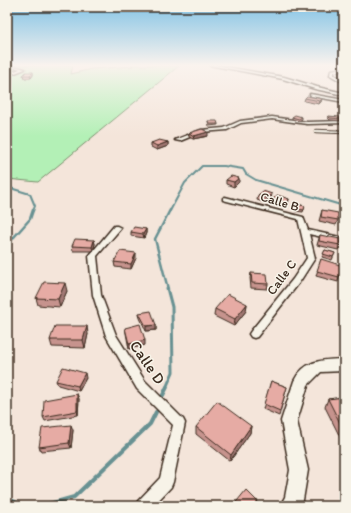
<svg xmlns="http://www.w3.org/2000/svg" width="351" height="513" font-family="Itim,sans-serif">
<style>
.green{fill:#b3f0b6;stroke:#778d6a}
.lines{fill:none;stroke-linecap:round;stroke-linejoin:round}
.stream-far3{stroke:#679192;stroke-width:2}
.stream-far2{stroke:#679192;stroke-width:2.5}
.stream-far1{stroke:#679192;stroke-width:3}
.stream{stroke:#679192;stroke-width:4}
.lane-casing{stroke:#3b2a1e;stroke-width:4.5}
.street-casing{stroke:#3b2a1e;stroke-width:3}
.secondary-casing{stroke:#3b2a1e;stroke-width:3}
.lane{stroke:#f7f3e8;stroke-width:2.5}
.street{fill:#f7f3e8;fill-rule:evenodd}
.secondary{fill:#f7f3e8;fill-rule:evenodd}
.wall{fill:#c6938d;stroke:#3b2a1e}
.shaded-wall{fill:#a17873;stroke:#3b2a1e}
.building{fill:#e6aba4;stroke:#3b2a1e}
.labels{text-anchor:middle;stroke-width:3;stroke-linejoin:round;paint-order:stroke}
.street-label{font-size:13px;fill:#3b2a1e;stroke:#f7f3e8}
.near-street-label{font-size:16px;fill:#3b2a1e;stroke:#f7f3e8}
</style>
<rect width="100%" height="100%" fill="#f4e5da"/>
<filter id="ink" filterUnits="userSpaceOnUse"><feTurbulence type="fractalNoise" baseFrequency=".025" numOctaves="2"/><feDisplacementMap in="SourceGraphic" scale="8" xChannelSelector="R" yChannelSelector="G"/><feConvolveMatrix kernelMatrix="1 2 1 2 8 2 1 2 1" color-interpolation-filters="sRGB"/></filter>
<g filter="url(#ink)">
<path class="green" d="M 7,65 L 73,65 L 71,74 L 91,69 L 133,66 L 131,65 L 180,65 L 38,182 L 7,179 Z"/>
<g class="lines">
<path class="stream-far3" d="M 7,187 L 30,194 L 35,206 L 33,211
M 170,211 L 185,183 L 202,166 L 224,166 L 243,169 L 246,174 L 256,180 L 344,206"/>
<path class="stream-far2" d="M 7,245 L 30,219 L 33,210
M 168,289 L 155,239 L 170,210"/>
<path class="stream-far1" d="M 166,388 L 173,372 L 172,307 L 167,288"/>
<path class="stream" d="M 163,395 L 167,387
M 7,498 L 23,506
M 42,506 L 74,497 L 150,424 L 156,412"/>
<g class="lane-casing">
<path id="lane" d="M 316,131 L 344,132"/>
</g>
<g class="street-casing">
<path id="street" d="M 9,65 L 25,69 L 7,76 L 7,74 L 20,69 Z
M 209,65 L 215,65 L 284,77 L 317,87 L 344,93 L 344,95 L 315,89 L 283,79 Z
M 344,68 L 344,70 L 334,72 L 334,75 L 344,80 L 344,83 L 330,75 L 331,70 Z
M 310,94 L 344,100 L 344,102 L 311,96 Z
M 272,117 L 307,122 L 344,121 L 344,123 L 307,124 L 272,119 L 241,123 L 227,130 L 202,132 L 180,141 L 175,140 L 201,130 L 224,128 L 240,121 Z
M 225,197 L 303,217 L 308,230 L 344,238 L 344,242 L 309,234 L 315,258 L 299,283 L 257,337 L 254,338 L 251,337 L 249,334 L 251,331 L 293,279 L 307,258 L 298,219 L 223,200 L 223,198 Z
M 114,226 L 117,226 L 121,228 L 97,256 L 101,295 L 116,335 L 145,381 L 183,419 L 185,423 L 173,482 L 171,487 L 153,506 L 136,506 L 138,501 L 160,478 L 173,425 L 137,389 L 106,336 L 93,295 L 89,256 Z"/>
</g>
<g class="secondary-casing">
<path id="secondary" d="M 344,359 L 344,371 L 321,372 L 308,385 L 297,421 L 308,470 L 302,506 L 280,506 L 285,497 L 290,470 L 281,421 L 294,381 C 305,359 323,360 344,359 Z"/>
</g>
<use href="#lane" class="lane"/>
<use href="#street" class="street"/>
<use href="#secondary" class="secondary"/>
</g>
<path class="wall" d="M 33,72 L 33,75 L 31,78 L 24,78 L 23,75 Z
M 305,98 L 322,99 L 321,102 L 319,104 L 304,101 Z
M 328,116 L 341,119 L 340,121 L 330,120 L 328,118 Z
M 292,117 L 302,117 L 302,119 L 299,121 L 292,119 Z
M 208,121 L 218,124 L 218,125 L 209,126 Z
M 342,121 L 344,121 L 344,128 L 343,128 L 341,125 Z
M 189,133 L 208,136 L 193,139 L 189,137 Z
M 168,142 L 168,146 L 157,150 L 151,147 L 151,143 Z
M 226,180 L 239,182 L 234,187 L 226,184 Z
M 341,181 L 344,181 L 344,187 L 341,187 L 340,183 Z
M 258,195 L 271,198 L 266,203 L 257,200 Z
M 273,199 L 289,199 L 288,203 L 285,207 L 272,203 Z
M 296,204 L 305,206 L 303,212 L 295,211 Z
M 322,210 L 338,220 L 336,225 L 319,221 Z
M 146,229 L 146,233 L 144,238 L 131,236 L 131,232 Z
M 320,235 L 340,245 L 338,250 L 317,245 Z
M 94,240 L 95,244 L 93,251 L 73,251 L 72,246 Z
M 325,250 L 335,253 L 332,260 L 322,257 Z
M 136,258 L 131,269 L 115,267 L 114,262 Z
M 321,259 L 339,277 L 338,282 L 316,276 Z
M 251,273 L 268,284 L 267,289 L 251,288 L 250,278 Z
M 67,291 L 60,307 L 38,305 L 36,298 Z
M 247,304 L 246,311 L 234,326 L 214,316 L 215,309 Z
M 139,313 L 156,325 L 156,330 L 146,331 L 140,318 Z
M 125,328 L 145,345 L 129,349 Z
M 88,334 L 85,348 L 52,347 L 50,340 Z
M 86,378 L 79,391 L 58,385 L 56,381 Z
M 271,381 L 287,387 L 279,416 L 263,409 Z
M 77,394 L 79,399 L 78,415 L 45,421 L 43,417 Z
M 344,397 L 344,440 L 342,441 L 325,407 L 328,399 Z
M 251,426 L 250,433 L 230,461 L 196,434 L 196,427 Z
M 73,430 L 71,448 L 41,451 L 39,447 Z"/>
<path class="shaded-wall" d="M 33,72 L 33,75 L 31,78 L 30,75 Z
M 322,99 L 321,102 L 319,104 L 320,101 Z
M 208,132 L 208,136 L 193,139 L 194,136 Z
M 168,142 L 168,146 L 157,150 L 157,146 Z
M 239,178 L 239,182 L 234,187 L 234,182 Z
M 272,194 L 271,198 L 266,203 L 267,198 Z
M 289,199 L 288,203 L 285,207 L 286,203 Z
M 146,229 L 146,233 L 144,238 L 143,234 Z
M 94,240 L 95,244 L 93,251 L 92,247 Z
M 136,253 L 136,258 L 131,269 L 131,264 Z
M 65,283 L 67,291 L 60,307 L 58,299 Z
M 247,304 L 246,311 L 234,326 L 235,319 Z
M 156,325 L 156,330 L 146,331 L 146,326 Z
M 87,326 L 88,334 L 85,348 L 83,340 Z
M 145,340 L 145,345 L 129,349 L 129,344 Z
M 85,373 L 86,378 L 79,391 L 78,386 Z
M 77,394 L 79,399 L 78,415 L 77,411 Z
M 7,405 L 8,407 L 10,418 L 7,419 Z
M 71,425 L 73,430 L 71,448 L 69,443 Z
M 251,426 L 250,433 L 230,461 L 231,455 Z"/>
<path class="building" d="M 26,72 L 33,72 L 30,75 L 23,75 Z
M 307,96 L 322,99 L 320,101 L 305,98 Z
M 295,115 L 302,117 L 299,119 L 292,117 Z
M 328,116 L 340,117 L 341,119 L 330,118 Z
M 208,121 L 217,121 L 218,124 L 209,124 Z
M 202,129 L 208,132 L 194,136 L 189,133 Z
M 159,140 L 168,142 L 157,146 L 151,143 Z
M 231,176 L 239,178 L 234,182 L 226,180 Z
M 341,181 L 344,181 L 344,185 L 342,184 Z
M 263,191 L 272,194 L 267,198 L 258,195 Z
M 277,195 L 289,199 L 286,203 L 273,199 Z
M 296,204 L 305,206 L 304,210 L 296,209 Z
M 322,210 L 338,213 L 338,220 L 321,217 Z
M 134,227 L 146,229 L 143,234 L 131,232 Z
M 320,235 L 340,239 L 340,245 L 319,241 Z
M 75,239 L 94,240 L 92,247 L 72,246 Z
M 325,250 L 335,253 L 333,257 L 323,254 Z
M 120,251 L 136,253 L 131,264 L 114,262 Z
M 321,259 L 343,266 L 339,277 L 317,271 Z
M 251,273 L 267,274 L 268,284 L 252,283 Z
M 44,282 L 65,283 L 58,299 L 36,298 Z
M 228,294 L 247,304 L 235,319 L 215,309 Z
M 151,311 L 156,325 L 146,326 L 139,313 Z
M 140,324 L 145,340 L 129,344 L 125,328 Z
M 55,326 L 87,326 L 83,340 L 50,340 Z
M 63,367 L 85,373 L 78,386 L 56,381 Z
M 271,381 L 287,387 L 280,411 L 264,404 Z
M 77,394 L 77,411 L 43,417 L 44,400 Z
M 344,397 L 344,431 L 328,399 Z
M 217,401 L 251,426 L 231,455 L 196,427 Z
M 71,425 L 69,443 L 39,447 L 42,428 Z
M 246,490 L 262,506 L 233,506 Z"/>
</g>
<linearGradient id="sky" x2="0" y2="1"><stop stop-color="#80c2e5"/><stop offset="0.48" stop-color="#faf3ee"/><stop offset="1" stop-color="#faf3ee" stop-opacity="0"/></linearGradient>
<rect width="351" height="136" fill="url(#sky)"/>
<g class="labels">
<g class="street-label">
<text transform="translate(280 201) rotate(16)" y="5">Calle B</text>
<text transform="translate(281 277) rotate(-54)" y="5">Calle C</text>
</g>
<g class="near-street-label">
<text transform="translate(148 362) rotate(55)" y="6">Calle D</text>
</g>
</g>
<rect width="351" height="513" fill="none" stroke="#f7f3e8" stroke-width="24"/>
<rect x="12" y="12" width="327" height="489" fill="none" stroke="#3b2a1e" stroke-width="1.5" filter="url(#ink)"/>
</svg>
